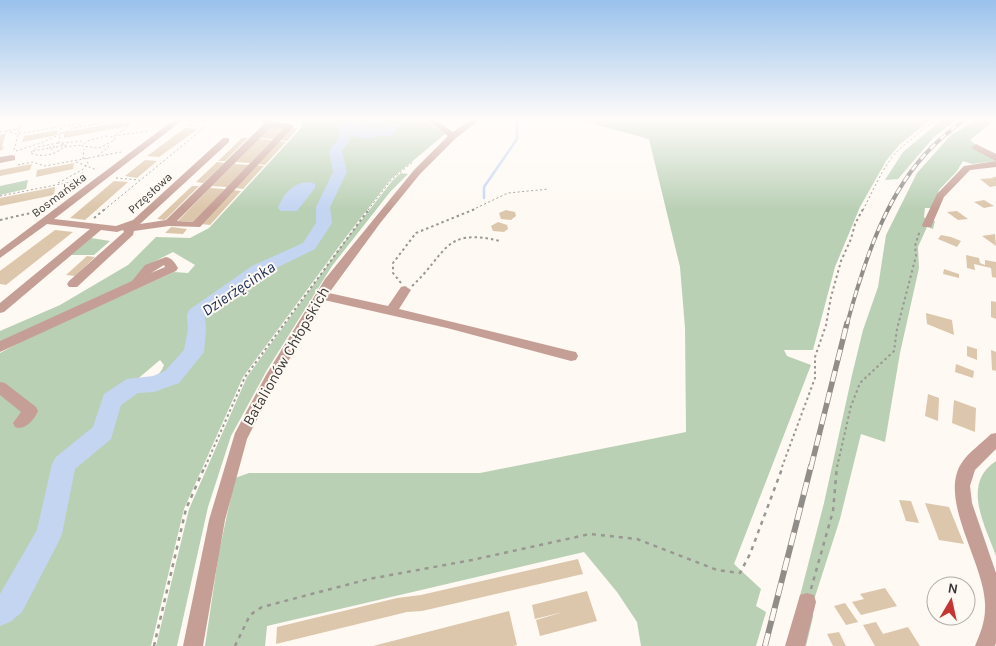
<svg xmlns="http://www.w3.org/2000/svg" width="996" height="646" font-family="Karla,sans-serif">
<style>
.green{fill:#bad0b5;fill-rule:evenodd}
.water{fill:#c4d5f2}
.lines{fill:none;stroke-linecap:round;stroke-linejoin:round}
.stream{stroke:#c4d5f2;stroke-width:2.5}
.river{fill:#c4d5f2;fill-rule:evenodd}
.building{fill:#ddc7ac}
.path-far2{stroke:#9a9692;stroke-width:1;stroke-dasharray:2 2.5;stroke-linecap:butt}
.path-far1{stroke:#9a9692;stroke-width:2;stroke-dasharray:2.5 3;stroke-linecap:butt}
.path{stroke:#9a9692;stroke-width:2.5;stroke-dasharray:4 5;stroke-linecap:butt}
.minor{fill:#c59f96;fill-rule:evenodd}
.rail-far2-casing{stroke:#918e8a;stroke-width:4}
.rail-far1-casing{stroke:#918e8a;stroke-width:5.5}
.rail-casing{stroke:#918e8a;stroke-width:6}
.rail-far2{stroke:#fef9f3;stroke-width:2.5;stroke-dasharray:7;stroke-linecap:butt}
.rail-far1{stroke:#fef9f3;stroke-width:4;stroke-dasharray:11;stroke-linecap:butt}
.rail{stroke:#fef9f3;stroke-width:4.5;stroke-dasharray:13;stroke-linecap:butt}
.labels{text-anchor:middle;stroke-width:4;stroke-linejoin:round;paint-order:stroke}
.far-street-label{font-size:12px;fill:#3c3a38;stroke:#fef9f3}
.street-label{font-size:15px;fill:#3c3a38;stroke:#fef9f3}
.water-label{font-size:16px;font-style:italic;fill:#1b2f56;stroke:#fef9f3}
</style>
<rect width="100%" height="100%" fill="#fef9f3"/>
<path class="green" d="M 328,119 L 422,119 L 445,134 L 391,179 L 346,237 L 243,377 L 184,509 L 151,646 L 0,646 L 0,353 L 28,338 L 174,272 L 188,273 L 195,265 L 173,252 L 144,267 L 134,282 L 0,346 L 0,331 L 60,305 L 128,265 L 156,237 L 190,238 L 209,228 L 302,127 L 301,121 ZM 160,360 L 164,365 C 158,380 148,381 134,382 Z
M 575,119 L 932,119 L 900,144 L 886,161 L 860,207 L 835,267 L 813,350 L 784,350 L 787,356 L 811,365 L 734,564 L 761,589 L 756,606 L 766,612 L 756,646 L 641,646 L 637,622 L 617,592 L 584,552 L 267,626 L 265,646 L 205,646 L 219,552 L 235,478 L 249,473 L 480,473 L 686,432 L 685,328 L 680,267 L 649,139 Z
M 943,119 L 957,119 L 934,137 L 898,179 L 885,180 L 903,152 Z
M 978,119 L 996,119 L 970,140 L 996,161 L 972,164 L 963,161 L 957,171 L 939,190 L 933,208 L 925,208 L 924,217 L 927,220 L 935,221 L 933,229 L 927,227 L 918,247 L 919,268 L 900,353 L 885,442 L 861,434 L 840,519 L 813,603 L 813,617 L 806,646 L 787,646 L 824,503 L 852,375 L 863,330 L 878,287 L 886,235 L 917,173 L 951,135 Z
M 401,173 L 408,174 L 390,192 L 332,266 L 267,370 L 231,436 L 208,507 L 177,646 L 156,646 L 189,509 L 247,377 L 348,237 L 393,180 Z
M 28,180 L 26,189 L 0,195 L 0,186 Z
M 91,238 L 110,241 L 94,255 L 71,255 Z
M 996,461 L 996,556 C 985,525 961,484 996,461 Z"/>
<path class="water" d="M 397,123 L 402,125 L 389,137 L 381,135 C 370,141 360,138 349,134 C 362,119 367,131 382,128 C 386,127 392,125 397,123 Z
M 310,182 L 315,184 L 315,188 L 297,211 L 281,211 L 278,208 C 284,193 293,182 310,182 Z"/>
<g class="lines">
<path class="stream" d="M 484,198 L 484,187 L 517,139 L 517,119"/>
<path class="river" d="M 359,119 L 391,119 L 385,123 L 351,129 L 350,140 L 342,151 L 347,172 L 330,207 L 332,223 L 315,249 L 264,274 L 205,317 L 206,329 L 204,352 L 179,383 L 154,392 L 138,393 L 121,405 L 111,439 L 75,469 L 62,534 L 58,543 L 22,612 L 10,622 L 0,626 L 0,594 L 37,530 L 52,464 L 56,457 L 93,427 L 104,394 L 127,379 L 153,376 L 165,371 L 184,350 L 188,329 L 187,315 L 189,310 L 252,266 L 303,243 L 316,223 L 316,207 L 333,172 L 329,151 L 338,139 L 341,124 Z"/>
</g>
<path class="building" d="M 190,119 L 213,119 L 207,123 L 186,122 Z
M 129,121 L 129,126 L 64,138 L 64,132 Z
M 271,126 L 285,127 L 273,139 L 259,138 Z
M 185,128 L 198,129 L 159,157 L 147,156 Z
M 291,128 L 298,128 L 287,141 L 280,140 Z
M 58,130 L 57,135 L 22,142 L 24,136 Z
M 6,133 L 2,147 L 4,146 L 3,149 L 0,151 L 0,135 Z
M 242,138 L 248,138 L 225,161 L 218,161 Z
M 258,139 L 272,140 L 250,163 L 236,162 Z
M 279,141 L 286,142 L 265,165 L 257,164 Z
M 145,160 L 157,161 L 137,178 L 125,176 Z
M 217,162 L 224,163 L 203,183 L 196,182 Z
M 74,163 L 73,169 L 36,177 L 37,170 Z
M 32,164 L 30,170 L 0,176 L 0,170 Z
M 234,164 L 249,165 L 227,187 L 212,186 Z
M 256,165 L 264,166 L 243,189 L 235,188 Z
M 992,177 L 996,177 L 996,186 L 990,187 L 980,179 L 994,178 Z
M 114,181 L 128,182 L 85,220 L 70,218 Z
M 192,186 L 199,186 L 165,220 L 157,219 Z
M 55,187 L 54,195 L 0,206 L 0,198 Z
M 210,188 L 225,189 L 194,222 L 178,221 Z
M 233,190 L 241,191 L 210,225 L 201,224 Z
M 984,200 L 994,206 L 984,208 L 974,202 Z
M 506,210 L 515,212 L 516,216 L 511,220 L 501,219 L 499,213 Z
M 957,211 L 968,219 L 958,220 L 947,212 Z
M 498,222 L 507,225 L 508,229 L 504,232 L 493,231 L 491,226 Z
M 171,227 L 187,229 L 183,234 L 165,233 Z
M 55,230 L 73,232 L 6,285 L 0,284 L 0,271 Z
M 995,234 L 996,246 L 982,236 Z
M 941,235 L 951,237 L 961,241 L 957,247 L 938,239 Z
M 966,255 L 979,258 L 980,263 L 985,265 L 985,260 L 996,262 L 996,278 L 992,277 L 991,268 L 974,264 L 975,270 L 967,268 Z
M 87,256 L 95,257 L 75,276 L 66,275 Z
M 944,269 L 959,274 L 959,278 L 943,274 Z
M 991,301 L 996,302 L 996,319 L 991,317 Z
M 926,313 L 952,320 L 954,335 L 927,324 Z
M 967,346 L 977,349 L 977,360 L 967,356 Z
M 991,350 L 996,352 L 996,371 L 992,370 Z
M 956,364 L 974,371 L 973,378 L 955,372 Z
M 928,394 L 939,398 L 938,421 L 925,416 Z
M 954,400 L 976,408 L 975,432 L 952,423 Z
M 899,500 L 911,501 L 919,523 L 906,521 Z
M 925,503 L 949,507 L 964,544 L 939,540 Z
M 578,559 L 583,574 L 422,611 L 407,612 L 276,644 L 277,627 L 397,598 L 421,595 Z
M 885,588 L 897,606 L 861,615 L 852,602 L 864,599 L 860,594 Z
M 587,591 L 597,621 L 540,636 L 536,620 L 563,612 L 535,619 L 532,605 Z
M 845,603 L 858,622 L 846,625 L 834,606 Z
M 509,611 L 517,645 L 513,646 L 373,646 Z
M 876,622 L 883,634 L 908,627 L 920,646 L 875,646 L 863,625 Z
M 839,632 L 846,646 L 833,646 L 827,634 Z"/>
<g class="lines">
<path class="path-far2" d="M 124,119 L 159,125
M 75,128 L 122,119
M 6,131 L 18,134 L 87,122 L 94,119
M 0,132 L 19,129
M 116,135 L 136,121
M 106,136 L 114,137 L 115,140 L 99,148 L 82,146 L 87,141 Z
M 114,136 L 149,131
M 57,143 L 66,145 C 56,155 43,158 30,153 L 38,147 Z
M 59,143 L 61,128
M 62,143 L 84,141
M 54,146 L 54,149 L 49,149 L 50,147 Z
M 56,147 L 66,145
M 65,147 L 82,145
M 14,150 L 22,119
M 16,151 L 41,143 L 83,124
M 33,151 L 49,148
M 98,156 L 109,146
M 83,159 L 84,149
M 76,162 L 97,170
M 18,165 L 32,162 L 45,166 L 121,152
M 116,178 L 139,180
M 84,179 L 82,170 L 88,164 L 87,158
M 58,183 L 82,170
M 0,196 L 86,179
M 104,210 L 205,127 L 186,125
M 368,210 L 392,179 L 414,161
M 472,210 L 508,193 L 549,189
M 863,210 C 873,191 886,159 903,146 C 914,137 925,127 937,119"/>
<path class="path-far1" d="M 94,218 L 105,209
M 0,220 L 44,210
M 401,283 L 393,273 L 393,263 L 416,233 L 475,209
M 412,286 C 447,254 443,227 500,241
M 205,467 L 245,377 L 369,209
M 782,467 L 815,378 L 815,357 L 826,325 L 831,297 L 841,261 L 851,239 L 855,224 L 863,209
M 837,467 L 851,406 L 860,383 L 894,351 L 897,329 L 916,256 L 915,246 L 920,230"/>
<path class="path" d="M 811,589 L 833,511 L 837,466
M 154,646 L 186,509 L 205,466
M 235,646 L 250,615 L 262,607 L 369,579 L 472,560 L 590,534 L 637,539 L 717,570 L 740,573 L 750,554 L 783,466"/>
<path class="minor" d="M 175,119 L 184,119 L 54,219 L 116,226 L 133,220 L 223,138 L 229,138 L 229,142 L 140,224 L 166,220 L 264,124 L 260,119 L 268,119 C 275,125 287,121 294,126 L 200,227 L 169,226 L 134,231 L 133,235 L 77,287 L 69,287 L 67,284 L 69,281 L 124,232 L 123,230 L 117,232 L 101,230 L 4,312 L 0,313 L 0,303 L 90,229 L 47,224 L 0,258 L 0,250 ZM 271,127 L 284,128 L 193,222 L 177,221 Z
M 425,119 L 434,119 L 453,132 L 472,119 L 481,119 L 456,138 L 420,174 L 381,222 L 329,293 L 388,306 L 401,287 L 405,286 L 411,290 L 399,309 L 571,351 L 576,352 L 578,356 L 576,360 L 571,361 L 447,328 L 324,300 L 276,382 L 247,439 L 225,520 L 203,646 L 183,646 L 209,520 L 235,433 L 266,375 L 325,279 L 414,170 L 448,136 Z
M 976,144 L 996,154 L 996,161 L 973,149 L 972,147 Z
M 12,155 L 15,156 L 15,160 L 0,163 L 0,157 Z
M 996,161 L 996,167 L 970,170 L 944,197 L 931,227 L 923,227 L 922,225 L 937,194 L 964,166 Z
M 166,257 C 172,258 175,263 178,268 L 176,271 L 0,352 L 0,341 L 132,281 L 145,265 ZM 164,265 L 165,267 L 151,273 Z
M 0,382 L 5,383 L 36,407 L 38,411 C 34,420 25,431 15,427 L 13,423 L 21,412 L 0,395 Z
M 996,433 L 996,449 L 975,470 L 970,486 L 972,503 L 996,573 L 996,643 L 995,646 L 975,646 C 980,634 985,622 985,609 C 988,567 935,498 963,461 C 970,451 982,443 991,434 Z
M 807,593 L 814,595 L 816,602 L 805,646 L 785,646 L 798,602 L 800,595 Z"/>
<g class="rail-far2-casing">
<path id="rail-far2" d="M 847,324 C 864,262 886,192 933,146 C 943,136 954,128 965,119"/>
</g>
<g class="rail-far1-casing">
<path id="rail-far1" d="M 811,467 L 847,323"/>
</g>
<g class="rail-casing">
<path id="rail" d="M 765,646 L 811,466"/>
</g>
<use href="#rail-far2" class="rail-far2"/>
<use href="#rail-far1" class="rail-far1"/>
<use href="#rail" class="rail"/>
</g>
<linearGradient id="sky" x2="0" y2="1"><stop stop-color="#99c1ec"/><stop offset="0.57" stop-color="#fffcfa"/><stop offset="1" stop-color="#fffcfa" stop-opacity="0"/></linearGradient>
<rect width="996" height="209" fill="url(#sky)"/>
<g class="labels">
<g class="far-street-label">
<text transform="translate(150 193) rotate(-42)" y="4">Przęsłowa</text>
<text transform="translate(59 195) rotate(-37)" y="4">Bosmańska</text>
</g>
<g class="street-label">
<text transform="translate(286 356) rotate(-60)" y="5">Batalionów Chłopskich</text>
</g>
<g class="water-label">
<text transform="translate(238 288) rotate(-34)" y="6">Dzierżęcinka</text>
</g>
</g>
<g transform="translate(951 601) rotate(9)"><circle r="24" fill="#fef9f3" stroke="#b0ada8"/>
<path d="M0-4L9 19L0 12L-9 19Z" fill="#c43633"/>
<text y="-8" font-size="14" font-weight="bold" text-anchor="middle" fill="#3c3a38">N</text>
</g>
</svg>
